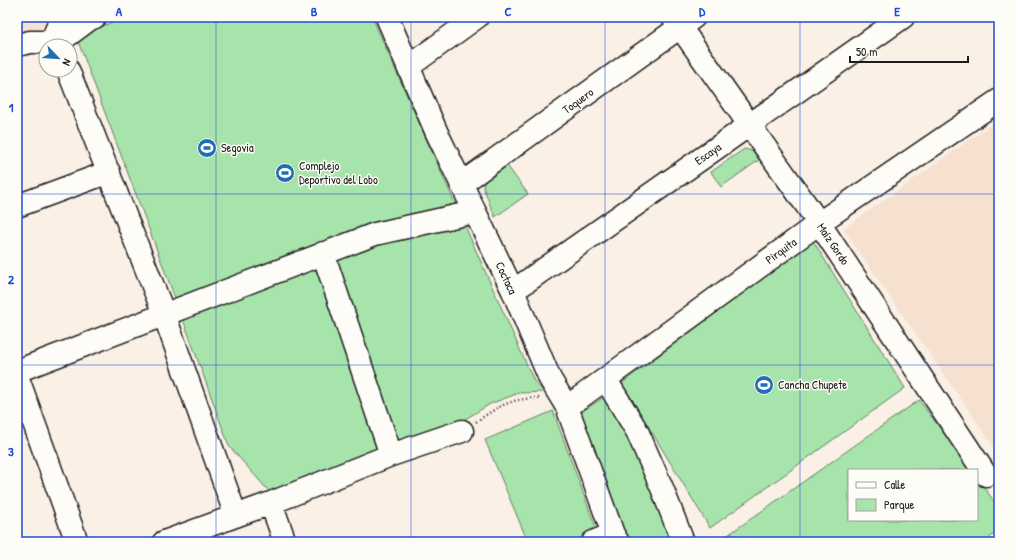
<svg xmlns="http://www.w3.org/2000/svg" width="1016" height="559" font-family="'Patrick Hand',sans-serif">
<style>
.built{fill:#f6e1d0}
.green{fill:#a7e4ab;stroke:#628064}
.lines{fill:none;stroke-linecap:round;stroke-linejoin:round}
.minor-casing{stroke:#1c1c1c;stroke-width:25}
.path{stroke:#1c1c1c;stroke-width:2.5;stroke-dasharray:1 3;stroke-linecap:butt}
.minor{stroke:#fdfcf7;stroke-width:22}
.grid{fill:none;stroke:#1d4ed8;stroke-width:1;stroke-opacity:0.55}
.labels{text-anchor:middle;stroke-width:3;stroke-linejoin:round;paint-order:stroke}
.street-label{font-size:12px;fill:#1c1c1c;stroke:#fdfcf7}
.poi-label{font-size:12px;fill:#1c1c1c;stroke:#fdfcf7;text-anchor:start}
.neatline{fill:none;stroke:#1d4ed8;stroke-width:1.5}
.grid-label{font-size:13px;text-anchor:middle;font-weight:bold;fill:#1d4ed8}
</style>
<rect width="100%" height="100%" fill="#faf0e5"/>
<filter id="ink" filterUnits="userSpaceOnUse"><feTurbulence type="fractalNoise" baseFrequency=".025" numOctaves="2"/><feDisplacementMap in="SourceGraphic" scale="8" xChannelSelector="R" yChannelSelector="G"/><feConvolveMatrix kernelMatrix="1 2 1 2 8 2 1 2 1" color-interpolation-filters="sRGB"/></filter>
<g filter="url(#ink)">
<path class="built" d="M 17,17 L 46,17 L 49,25 L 17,36 Z
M 999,119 L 999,454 L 843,229 Z"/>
<path class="green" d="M 126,17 L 372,17 L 534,381 L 544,392 L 519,393 L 490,404 L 457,424 L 274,497 L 229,446 L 180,311 L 76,36 Z
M 744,149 L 753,151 L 759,160 L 721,187 L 711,172 Z
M 506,164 L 528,194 L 495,217 L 483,187 L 485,179 Z
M 813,241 L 905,388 L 710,528 L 622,383 Z
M 607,395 L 628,430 L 674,542 L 627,542 L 580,413 Z
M 919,400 L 971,470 L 849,470 L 849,520 L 977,520 L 977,478 L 999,508 L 999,530 L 985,542 L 718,542 Z
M 553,411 L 597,531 L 570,542 L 528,542 L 485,440 Z"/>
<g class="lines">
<g class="minor-casing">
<path id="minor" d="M 387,17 L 436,131 L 513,291 L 550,379 L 567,407 L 613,534 L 618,542
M 673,17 L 819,223 L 986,475
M 17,45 L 30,42 L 59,42 L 90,19 L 95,17
M 54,46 L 51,42 L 62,17
M 408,67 L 477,17
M 68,70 L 164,314 L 236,516
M 461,184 L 694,17
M 17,206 L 109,172
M 323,253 L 391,455
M 513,291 L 903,17
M 17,371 L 375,234 L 474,212
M 17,376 L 77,542
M 606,380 L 637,431 L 662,488 L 683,542
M 567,407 L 819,223 L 999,100
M 271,503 L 285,542
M 164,542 L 271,503 L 391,455 L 462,431
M 593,542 L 613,534"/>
</g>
<path class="path" d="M 476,422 C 500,405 512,398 541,398"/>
<use href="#minor" class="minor"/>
</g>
</g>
<path class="grid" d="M 216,17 L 216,542M 411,17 L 411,542M 605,17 L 605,542M 800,17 L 800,542M 17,194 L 999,194M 17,365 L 999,365"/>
<defs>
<g id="stadium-disc" transform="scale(1)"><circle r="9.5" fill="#1f6fb2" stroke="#fdfcf7"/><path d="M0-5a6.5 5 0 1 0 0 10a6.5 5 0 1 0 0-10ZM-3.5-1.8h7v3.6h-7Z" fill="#fff"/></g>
</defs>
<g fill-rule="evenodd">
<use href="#stadium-disc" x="207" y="148"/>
<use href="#stadium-disc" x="285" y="173"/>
<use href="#stadium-disc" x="764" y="385"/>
</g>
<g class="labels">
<g class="street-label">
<text transform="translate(578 101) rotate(-36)" y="4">Toquero</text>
<text transform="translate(708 154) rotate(-35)" y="4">Escaya</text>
<text transform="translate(833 244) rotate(56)" y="4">Maíz Gordo</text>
<text transform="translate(781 251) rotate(-36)" y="4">Pirquita</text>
<text transform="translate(506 278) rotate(65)" y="4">Coctaca</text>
</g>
<g class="poi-label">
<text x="221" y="152">Segovia</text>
<text x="299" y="170">Complejo<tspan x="299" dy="14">Deportivo del Lobo</tspan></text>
<text x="778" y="389">Cancha Chupete</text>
</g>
</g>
<rect width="1016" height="559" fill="none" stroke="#fdfcf7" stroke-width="44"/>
<rect x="848" y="469" width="130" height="52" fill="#fdfcf7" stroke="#a3a29f"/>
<rect x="856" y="482" width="20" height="6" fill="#fdfcf7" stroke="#a3a29f"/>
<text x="884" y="489" font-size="12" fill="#1c1c1c">Calle</text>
<rect x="856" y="499" width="20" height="12" fill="#a7e4ab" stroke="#a3a29f"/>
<text x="884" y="509" font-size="12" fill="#1c1c1c">Parque</text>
<g transform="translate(58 58) rotate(115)"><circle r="19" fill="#fdfcf7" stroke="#a3a29f"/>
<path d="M0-3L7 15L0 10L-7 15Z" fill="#1f6fb2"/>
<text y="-6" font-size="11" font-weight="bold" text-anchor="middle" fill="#1c1c1c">N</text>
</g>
<path d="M850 56v6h118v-6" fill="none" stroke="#1c1c1c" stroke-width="2"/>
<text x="856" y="56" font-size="12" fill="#1c1c1c" stroke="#fdfcf7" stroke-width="3" paint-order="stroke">50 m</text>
<rect x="22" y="22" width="972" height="515" class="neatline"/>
<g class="grid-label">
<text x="119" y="16">A</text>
<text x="314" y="16">B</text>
<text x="508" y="16">C</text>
<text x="702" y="16">D</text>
<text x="897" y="16">E</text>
<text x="11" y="112">1</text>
<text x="11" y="284">2</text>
<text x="11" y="456">3</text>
</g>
</svg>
